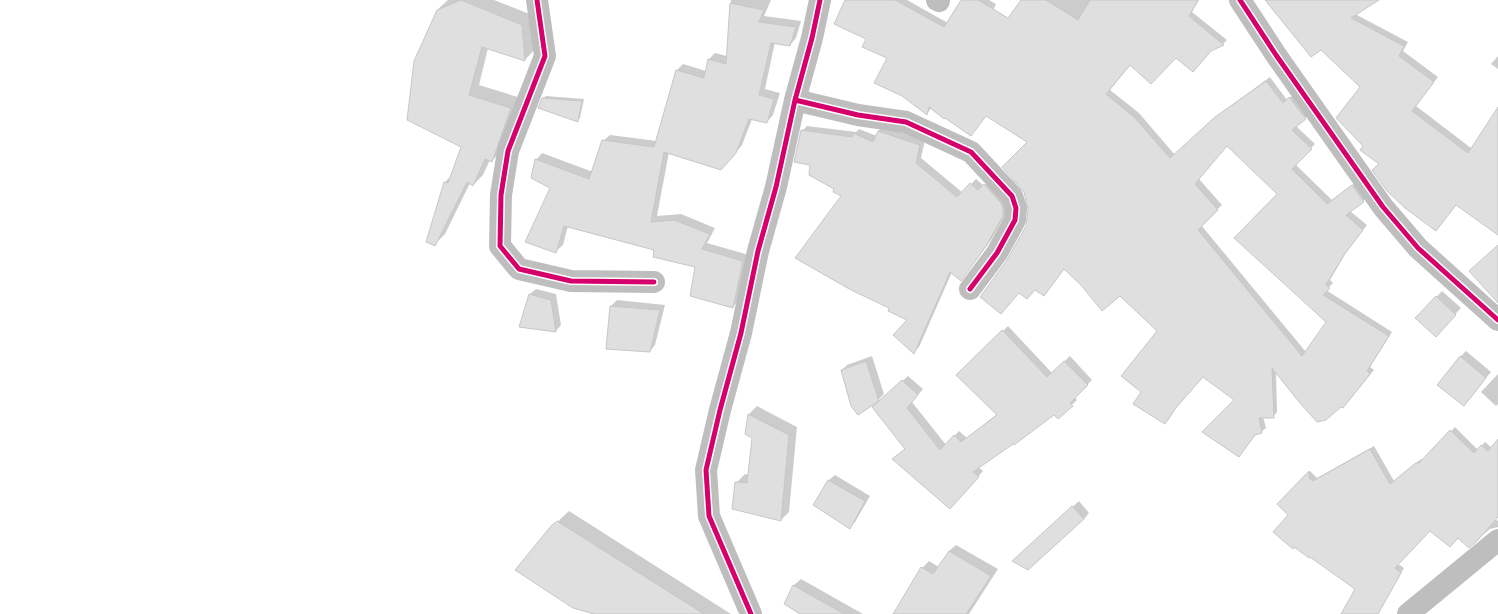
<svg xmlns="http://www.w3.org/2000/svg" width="1498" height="614" font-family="'DejaVu Sans',sans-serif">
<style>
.shadow{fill:#0003;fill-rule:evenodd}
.building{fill:#dfdfdf;stroke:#c7c7c7;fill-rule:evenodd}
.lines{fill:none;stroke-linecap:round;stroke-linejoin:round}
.minor{stroke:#bebebe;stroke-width:22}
.cycleway-casing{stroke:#fff;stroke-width:8}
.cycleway{stroke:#d6006c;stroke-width:5}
</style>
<rect width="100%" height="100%" fill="#fff"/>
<path class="shadow" d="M 448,0 L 494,0 L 532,15 L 534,50 L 525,60 L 488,48 L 479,85 L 521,98 L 501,151 L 492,161 L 490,160 L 483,175 L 473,185 L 470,183 L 445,234 L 435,244 L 428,241 L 445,182 L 452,175 L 462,146 L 437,10 Z
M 731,0 L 771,0 L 764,16 L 801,21 L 796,38 L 790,45 L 775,42 L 765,89 L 780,93 L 773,115 L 767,122 L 752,119 L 742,145 L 728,162 L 669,152 L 657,216 L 681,214 L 715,228 L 707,243 L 749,255 L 739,300 L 733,307 L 696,266 L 655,249 L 568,226 L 563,245 L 556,251 L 552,187 L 536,160 L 542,153 L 593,172 L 603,141 L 610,135 L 657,141 L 677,70 L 683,64 L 706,71 L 708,60 L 715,53 L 727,56 Z
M 846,0 L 907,0 L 948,23 L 962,0 L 989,0 L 996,4 L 975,48 L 1029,0 L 1199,0 L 1192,12 L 1227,40 L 1223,44 L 1176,57 L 1131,64 L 1110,90 L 1139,113 L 1175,155 L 1221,113 L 1270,77 L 1287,100 L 1294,94 L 1309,114 L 1296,126 L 1315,144 L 1295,164 L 1332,200 L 1357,181 L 1368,197 L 1350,211 L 1367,225 L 1348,249 L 1330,280 L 1333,283 L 1326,290 L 1392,332 L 1370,367 L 1374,370 L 1347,403 L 1276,371 L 1277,412 L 1273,417 L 1263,417 L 1266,428 L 1261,432 L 1256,434 L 1239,456 L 1235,400 L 1204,376 L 1179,403 L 1169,419 L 1165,423 L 1142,392 L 1158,331 L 1120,294 L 1082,285 L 1064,268 L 1008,261 L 1027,226 L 1029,209 L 1029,141 L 986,115 L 971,134 L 931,108 L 927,114 L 889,58 L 867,38 ZM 1227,145 L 1278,194 L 1327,322 L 1306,352 L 1201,225 L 1222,205 L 1199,179 Z
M 1267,0 L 1377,0 L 1355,14 L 1408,42 L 1403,51 L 1438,77 L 1416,106 L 1471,148 L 1498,109 L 1498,234 L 1457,204 L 1436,230 L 1365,146 L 1362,87 Z
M 1498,56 L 1498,69 L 1491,64 Z
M 546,96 L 584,99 L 580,118 L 577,121 L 543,98 Z
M 807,126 L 856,132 L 859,129 L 877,136 L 878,131 L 884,126 L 925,140 L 921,158 L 963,193 L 976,179 L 984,186 L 990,180 L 1008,210 L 991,240 L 966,274 L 952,272 L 919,347 L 914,352 L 909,319 L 891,308 L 842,195 L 811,164 L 802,131 Z
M 536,289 L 556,294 L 561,325 L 556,331 L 530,294 Z
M 1442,291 L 1461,308 L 1441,330 L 1417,318 Z
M 617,300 L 665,305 L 655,345 L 650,351 L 611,306 Z
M 1008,326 L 1052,373 L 1070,356 L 1092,380 L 1075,397 L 1077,400 L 1058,418 L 1054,414 L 978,467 L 983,471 L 955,503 L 899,454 L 906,448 L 879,402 L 908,376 L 923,389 L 912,402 L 946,445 L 959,431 L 967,438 L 997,414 L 958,375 Z
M 1466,351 L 1491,372 L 1469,399 L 1460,357 Z
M 872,356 L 884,394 L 878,400 L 842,370 L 847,365 Z
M 1498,374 L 1498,404 L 1496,406 L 1481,392 Z
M 757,406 L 797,427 L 789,512 L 781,520 L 736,483 L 745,474 L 749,475 L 753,438 L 746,434 L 749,414 Z
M 1455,427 L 1478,450 L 1485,442 L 1492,448 L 1498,441 L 1498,512 L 1494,518 L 1498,521 L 1498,527 L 1490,529 L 1469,546 L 1458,537 L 1431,530 L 1398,564 L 1404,568 L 1378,614 L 1342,614 L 1356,588 L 1278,504 L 1310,471 L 1317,478 L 1374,446 L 1394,481 L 1421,459 L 1423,461 Z
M 835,475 L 870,496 L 855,522 L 850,527 L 815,505 L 829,480 Z
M 1079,501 L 1089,513 L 1084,519 L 1019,555 Z
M 569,511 L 731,614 L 597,614 L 552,527 Z
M 956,545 L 998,569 L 969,614 L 894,614 L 922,568 L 929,561 L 939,567 L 949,551 Z
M 801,579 L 863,614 L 802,614 L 785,603 L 794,585 Z"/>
<path class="building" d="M 461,0 L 522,25 L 525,61 L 482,47 L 469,95 L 511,108 L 492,162 L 485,159 L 473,186 L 467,182 L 435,246 L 426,242 L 444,182 L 448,183 L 461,147 L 407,120 L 414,61 L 437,10 Z
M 845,0 L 895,0 L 944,27 L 961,0 L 978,0 L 1008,18 L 1021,0 L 1046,0 L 1078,20 L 1090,0 L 1198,0 L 1189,16 L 1224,45 L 1211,51 L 1193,72 L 1176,58 L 1151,84 L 1130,65 L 1106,94 L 1135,118 L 1170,158 L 1215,117 L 1266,81 L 1283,103 L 1289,97 L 1306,119 L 1292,130 L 1312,149 L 1292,169 L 1327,204 L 1352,185 L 1364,202 L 1346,215 L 1363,230 L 1344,255 L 1326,285 L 1330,288 L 1323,295 L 1389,336 L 1367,371 L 1370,374 L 1343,408 L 1341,407 L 1326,420 L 1317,422 L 1299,402 L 1272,368 L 1274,418 L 1259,418 L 1262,433 L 1255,435 L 1239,457 L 1202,432 L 1234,400 L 1203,377 L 1175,409 L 1165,424 L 1133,404 L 1141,392 L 1121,376 L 1157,331 L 1120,296 L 1102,311 L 1081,285 L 1064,269 L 1044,296 L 1035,290 L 1027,299 L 1019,293 L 1001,314 L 980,297 L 1007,260 L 1026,226 L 1028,209 L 1024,192 L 1002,167 L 1027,142 L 986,116 L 971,136 L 945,118 L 944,119 L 929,107 L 927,115 L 902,96 L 874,83 L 887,58 L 862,47 L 866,39 L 834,24 ZM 1227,146 L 1277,194 L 1234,238 L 1326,322 L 1302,356 L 1198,230 L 1218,210 L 1195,184 Z
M 1265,0 L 1379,0 L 1351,18 L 1404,46 L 1399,56 L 1434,82 L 1412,111 L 1468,153 L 1498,107 L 1498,235 L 1456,205 L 1436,231 L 1405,208 L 1387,191 L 1372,170 L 1379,164 L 1360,150 L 1363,146 L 1336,118 L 1360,87 L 1321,50 L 1311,57 Z
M 730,3 L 764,10 L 759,22 L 796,27 L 790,46 L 771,43 L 759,95 L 774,99 L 767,123 L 749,119 L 736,153 L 721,170 L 664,152 L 651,222 L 674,220 L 710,234 L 702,249 L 743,261 L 733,308 L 690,296 L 695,267 L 653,257 L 654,250 L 564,226 L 556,253 L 525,242 L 550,188 L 531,178 L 535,159 L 589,179 L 602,140 L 654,147 L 676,70 L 704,78 L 708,59 L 726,64 Z
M 542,98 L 582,101 L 578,122 L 538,108 Z
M 801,130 L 852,137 L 853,133 L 873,142 L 878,131 L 920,145 L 916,163 L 957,197 L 970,183 L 978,190 L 984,184 L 1001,203 L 1003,210 L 1003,216 L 986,246 L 961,281 L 950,272 L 914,354 L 893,335 L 907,320 L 888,311 L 889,308 L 851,290 L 795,258 L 841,196 L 833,192 L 834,189 L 809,175 L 810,165 L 794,162 Z
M 1498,245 L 1498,303 L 1469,271 Z
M 529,294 L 551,300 L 556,332 L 519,327 Z
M 1436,296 L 1456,315 L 1436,337 L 1415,318 Z
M 610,306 L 660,310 L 650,352 L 606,349 Z
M 1002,330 L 1047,377 L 1064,361 L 1088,385 L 1070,403 L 1073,406 L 1058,419 L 1054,415 L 1014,445 L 1013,444 L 973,472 L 979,477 L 950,509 L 892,459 L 905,449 L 872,407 L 902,380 L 918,395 L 907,408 L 940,450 L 954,435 L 961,442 L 997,415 L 956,375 Z
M 1460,356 L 1486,378 L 1464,406 L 1437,385 Z
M 866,361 L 879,401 L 858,415 L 851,406 L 841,370 Z
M 748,414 L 789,435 L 781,521 L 732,509 L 735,482 L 747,483 L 752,438 L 745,434 Z
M 1450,430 L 1474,453 L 1481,445 L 1488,451 L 1498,439 L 1498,517 L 1477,541 L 1469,548 L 1458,538 L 1450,547 L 1430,531 L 1395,568 L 1401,573 L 1378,614 L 1341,614 L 1355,589 L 1310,557 L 1309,558 L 1294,547 L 1293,549 L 1273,532 L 1288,515 L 1277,504 L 1309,471 L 1309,478 L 1313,481 L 1370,449 L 1390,484 L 1417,462 L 1418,464 Z
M 828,480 L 865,501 L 850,529 L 813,505 Z
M 1072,506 L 1084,519 L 1028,570 L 1012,561 Z
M 557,521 L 704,614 L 594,614 L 573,608 L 515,570 L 551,526 Z
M 949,551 L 991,576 L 966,614 L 893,614 L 921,567 L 933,574 Z
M 793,585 L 844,614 L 800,614 L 784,604 Z"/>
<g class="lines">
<path class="minor" d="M 537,0 L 545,56 L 508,151 L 501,195 L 500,246 L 519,269 L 571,281 L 654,282
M 937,0 L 939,1
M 1240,0 L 1276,55 L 1383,207 L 1418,248 L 1498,320
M 795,100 L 858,115 L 906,122 L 971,152 L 1012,196 L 1016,208 L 1015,220 L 997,253 L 970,289
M 751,614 L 709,516 L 706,470 L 720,410 L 741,333 L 758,251 L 776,187 L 795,100 L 812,38 L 820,0
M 1408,614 L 1498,540"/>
<g class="cycleway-casing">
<path id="cycleway" d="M 537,0 L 545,56 L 508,151 L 501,195 L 500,246 L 519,269 L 571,281 L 654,282
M 1240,0 L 1276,55 L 1383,207 L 1418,248 L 1498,320
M 795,100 L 858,115 L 906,122 L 971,152 L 1012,196 L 1016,208 L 1015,220 L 997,253 L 970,289
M 751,614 L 709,516 L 706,470 L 720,410 L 741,333 L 758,251 L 776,187 L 795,100 L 812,38 L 820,0"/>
</g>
<use href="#cycleway" class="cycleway"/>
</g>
</svg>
